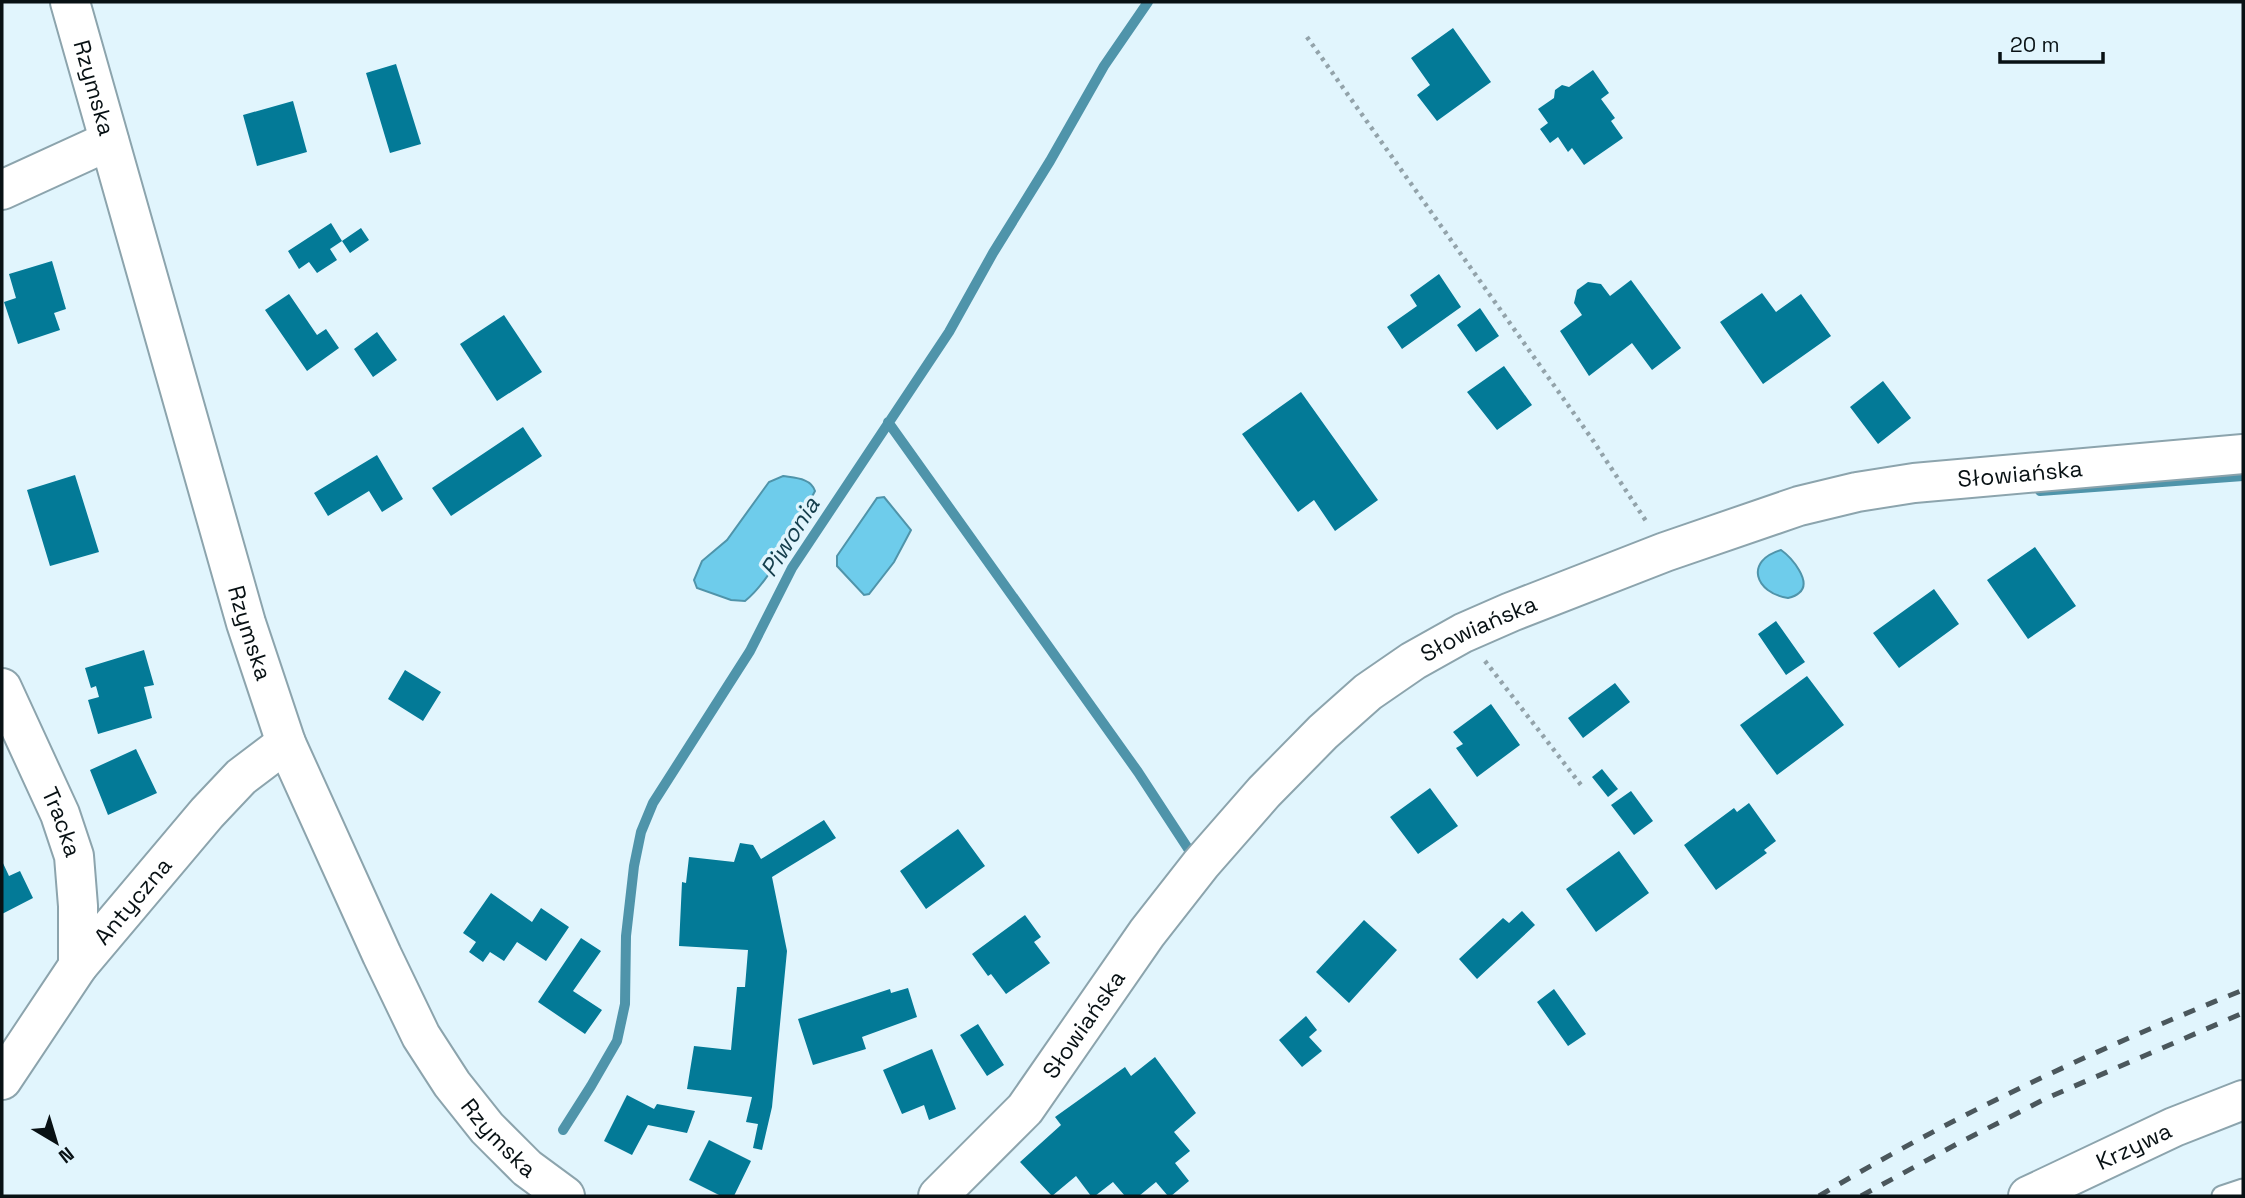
<svg xmlns="http://www.w3.org/2000/svg" width="2245" height="1198" font-family="'Space Grotesk',sans-serif">
<style>
.water{fill:#6ecceb;stroke:#4f94aa;stroke-width:2}
.lines{fill:none;stroke-linecap:round;stroke-linejoin:round}
.stream{stroke:#4f94aa;stroke-width:10}
.building{fill:#037a97}
.lane-casing{stroke:#8ca4ad;stroke-width:23}
.street-casing{stroke:#8ca4ad;stroke-width:42}
.secondary-casing{stroke:#8ca4ad;stroke-width:42}
.path{stroke:#93a3aa;stroke-width:4.5;stroke-dasharray:3.5 5;stroke-linecap:butt}
.lane{stroke:#fff;stroke-width:19}
.street{stroke:#fff;stroke-width:38}
.secondary{stroke:#fff;stroke-width:38}
.rail{stroke:#4b575c;stroke-width:5;stroke-dasharray:12 12;stroke-linecap:butt}
.labels{text-anchor:middle;stroke-width:7;stroke-linejoin:round;paint-order:stroke}
.street-label{font-size:23px;fill:#081114;stroke:#e1f5fd}
.water-label{font-size:24px;font-style:italic;fill:#143e4c;stroke:#e1f5fd}
</style>
<rect width="100%" height="100%" fill="#e1f5fd"/>
<path class="water" d="M 783,476 C 795,478 811,478 815,491 C 798,523 772,580 745,601 L 731,600 L 697,588 L 694,580 L 702,561 L 727,540 L 769,482 Z
M 884,497 L 911,530 L 894,562 L 869,594 L 864,595 L 837,566 L 837,556 L 877,498 Z
M 1781,550 C 1791,557 1813,582 1799,593 C 1796,596 1792,597 1788,598 C 1755,593 1744,561 1781,550 Z"/>
<g class="lines">
<path class="stream" d="M 888,422 L 1138,772 L 1189,850
M 2040,491 L 2243,476
M 563,1130 L 591,1086 L 617,1041 L 625,1004 L 626,936 L 634,866 L 641,832 L 653,803 L 750,651 L 792,568 L 949,332 L 993,253 L 1050,161 L 1104,66 L 1148,2"/>
</g>
<path class="building" d="M 1453,28 L 1491,82 L 1437,121 L 1417,95 L 1430,85 L 1411,58 Z
M 396,64 L 421,144 L 390,153 L 366,73 Z
M 1593,70 L 1609,93 L 1601,99 L 1615,118 L 1611,121 L 1623,138 L 1584,165 L 1572,148 L 1568,152 L 1558,137 L 1550,143 L 1540,129 L 1548,123 L 1538,109 L 1554,98 L 1555,90 L 1562,85 L 1569,87 Z
M 293,101 L 307,152 L 257,166 L 243,115 Z
M 331,223 L 342,241 L 330,249 L 337,260 L 317,273 L 309,262 L 299,269 L 288,251 Z
M 361,228 L 369,240 L 350,253 L 342,241 Z
M 52,261 L 66,309 L 54,313 L 60,330 L 18,344 L 4,302 L 16,298 L 9,274 Z
M 1439,274 L 1461,307 L 1402,349 L 1387,327 L 1417,306 L 1410,295 Z
M 1631,280 L 1681,348 L 1652,370 L 1632,343 L 1589,376 L 1560,331 L 1582,315 L 1574,303 L 1577,290 L 1588,282 L 1601,284 L 1610,296 Z
M 1762,293 L 1776,312 L 1801,294 L 1831,336 L 1763,384 L 1720,322 Z
M 289,294 L 317,335 L 326,329 L 339,348 L 307,371 L 265,310 Z
M 1480,308 L 1499,336 L 1476,352 L 1457,325 Z
M 504,315 L 542,372 L 497,401 L 460,344 Z
M 377,332 L 397,360 L 373,377 L 354,349 Z
M 1504,366 L 1532,405 L 1497,430 L 1467,392 Z
M 1883,381 L 1911,418 L 1878,444 L 1850,407 Z
M 1301,392 L 1378,500 L 1335,531 L 1314,500 L 1298,512 L 1242,434 Z
M 523,427 L 542,456 L 451,516 L 432,488 Z
M 377,455 L 403,499 L 382,512 L 369,491 L 328,516 L 314,493 Z
M 75,475 L 99,552 L 50,566 L 27,490 Z
M 2035,547 L 2076,606 L 2028,639 L 1987,580 Z
M 1934,589 L 1959,624 L 1899,668 L 1873,633 Z
M 1776,621 L 1805,662 L 1786,675 L 1758,634 Z
M 144,650 L 154,685 L 144,687 L 152,718 L 98,734 L 88,700 L 99,697 L 96,686 L 91,688 L 85,668 Z
M 405,670 L 441,692 L 423,721 L 388,699 Z
M 1807,676 L 1844,725 L 1777,775 L 1740,725 Z
M 1615,683 L 1630,702 L 1583,738 L 1568,718 Z
M 1491,704 L 1520,745 L 1477,777 L 1456,748 L 1463,744 L 1453,732 Z
M 136,749 L 157,793 L 108,815 L 90,770 Z
M 1602,769 L 1618,789 L 1608,797 L 1592,777 Z
M 1430,788 L 1458,826 L 1418,854 L 1390,817 Z
M 1631,791 L 1653,821 L 1634,835 L 1611,805 Z
M 1749,803 L 1776,841 L 1764,850 L 1767,853 L 1716,890 L 1684,845 L 1734,808 L 1737,812 Z
M 824,820 L 836,838 L 772,877 L 787,951 L 772,1107 L 762,1150 L 753,1148 L 758,1124 L 746,1122 L 752,1097 L 687,1089 L 694,1046 L 731,1050 L 737,987 L 745,987 L 748,950 L 679,946 L 682,882 L 686,883 L 689,857 L 734,862 L 740,843 L 753,845 L 761,859 Z
M 958,829 L 985,866 L 926,909 L 900,871 Z
M 1619,851 L 1649,893 L 1596,932 L 1566,889 Z
M 2,861 L 9,876 L 20,871 L 33,898 L 2,914 Z
M 491,893 L 532,922 L 541,908 L 569,927 L 546,961 L 517,942 L 504,961 L 490,952 L 483,962 L 469,952 L 476,942 L 463,933 Z
M 1522,911 L 1535,925 L 1477,979 L 1459,959 L 1503,918 L 1509,923 Z
M 1025,915 L 1041,937 L 1034,942 L 1050,963 L 1006,994 L 991,974 L 988,976 L 972,954 Z
M 1364,920 L 1397,950 L 1349,1003 L 1316,972 Z
M 581,938 L 601,951 L 573,991 L 602,1010 L 585,1034 L 538,1002 Z
M 908,988 L 917,1017 L 862,1037 L 866,1049 L 813,1065 L 798,1019 L 890,989 L 891,993 Z
M 1554,989 L 1586,1034 L 1568,1046 L 1537,1002 Z
M 1306,1016 L 1317,1030 L 1309,1037 L 1322,1051 L 1302,1067 L 1279,1040 Z
M 978,1024 L 1004,1065 L 987,1076 L 960,1035 Z
M 932,1049 L 956,1109 L 929,1120 L 924,1105 L 902,1114 L 883,1070 Z
M 1155,1057 L 1196,1113 L 1174,1132 L 1190,1151 L 1175,1163 L 1189,1181 L 1171,1196 L 1168,1196 L 1156,1182 L 1139,1196 L 1125,1196 L 1113,1182 L 1095,1196 L 1091,1196 L 1076,1176 L 1052,1196 L 1020,1162 L 1061,1125 L 1055,1117 L 1125,1067 L 1131,1076 Z
M 627,1095 L 654,1109 L 657,1104 L 695,1111 L 687,1133 L 648,1125 L 632,1155 L 604,1141 Z
M 709,1140 L 751,1161 L 734,1196 L 721,1196 L 689,1180 Z"/>
<g class="lines">
<g class="lane-casing">
<path id="lane" d="M 2222,1196 L 2243,1189"/>
</g>
<g class="street-casing">
<g id="street">
<path d="M 2,190 L 109,141"/>
<path id="s1" d="M 2,688 L 60,814 L 74,856 L 78,906 L 78,966"/>
<path id="s2" d="M 2,1080 L 78,966 L 207,813 L 241,777 L 286,743"/>
<path id="s3" d="M 938,1196 L 1025,1109 L 1147,933 L 1201,864 L 1264,792 L 1323,732 L 1368,692 L 1413,661 L 1463,633 L 1511,612 L 1665,552 L 1799,506 L 1857,492 L 1914,483 L 2243,454"/>
<path id="s4" d="M 2028,1196 L 2174,1127 L 2243,1100"/>
</g>
</g>
<g class="secondary-casing">
<g id="secondary">
<path id="s5" d="M 70,2 L 246,623 L 286,743 L 382,955 L 421,1036 L 452,1084 L 487,1128 L 527,1168 L 565,1196"/>
</g>
</g>
<path class="path" d="M 1307,37 L 1592,439 L 1646,521
M 1485,661 L 1581,785"/>
<use href="#lane" class="lane"/>
<use href="#street" class="street"/>
<use href="#secondary" class="secondary"/>
<path class="rail" d="M 1819,1196 C 1954,1115 2097,1049 2243,990
M 1861,1196 L 1955,1145 L 2047,1098 L 2243,1013"/>
</g>
<g class="labels">
<g class="street-label">
<text dy="8" stroke="none"><textPath href="#s5" startOffset="89">Rzymska</textPath></text>
<text dy="8" stroke="none"><textPath href="#s3" startOffset="1360">Słowiańska</textPath></text>
<text dy="8" stroke="none"><textPath href="#s3" startOffset="793">Słowiańska</textPath></text>
<text dy="8" stroke="none"><textPath href="#s5" startOffset="656">Rzymska</textPath></text>
<text dy="8" stroke="none"><textPath href="#s1" startOffset="147">Tracka</textPath></text>
<text dy="8" stroke="none"><textPath href="#s2" startOffset="222">Antyczna</textPath></text>
<text dy="8" stroke="none"><textPath href="#s3" startOffset="226">Słowiańska</textPath></text>
<text dy="8" stroke="none"><textPath href="#s5" startOffset="1223">Rzymska</textPath></text>
<text dy="8" stroke="none"><textPath href="#s4" startOffset="117">Krzywa</textPath></text>
</g>
<g class="water-label">
<text transform="translate(790 537) rotate(-58)" y="8">Piwonia</text>
</g>
</g>
<rect width="2245" height="1198" fill="none" stroke="#081114" stroke-width="7"/>
<g transform="translate(56 1142) rotate(142)" stroke="#e1f5fd" stroke-width="5" paint-order="stroke">
<path d="M0-5L12 26L0 18L-12 26Z" fill="#081114"/>
<text y="-10" font-size="19" font-weight="bold" text-anchor="middle" fill="#081114">N</text>
</g>
<path d="M2000 52v10h103v-10" fill="none" stroke="#081114" stroke-width="3.5"/>
<text x="2010" y="52" font-size="21" fill="#081114" stroke="#e1f5fd" stroke-width="5" paint-order="stroke">20 m</text>
</svg>
